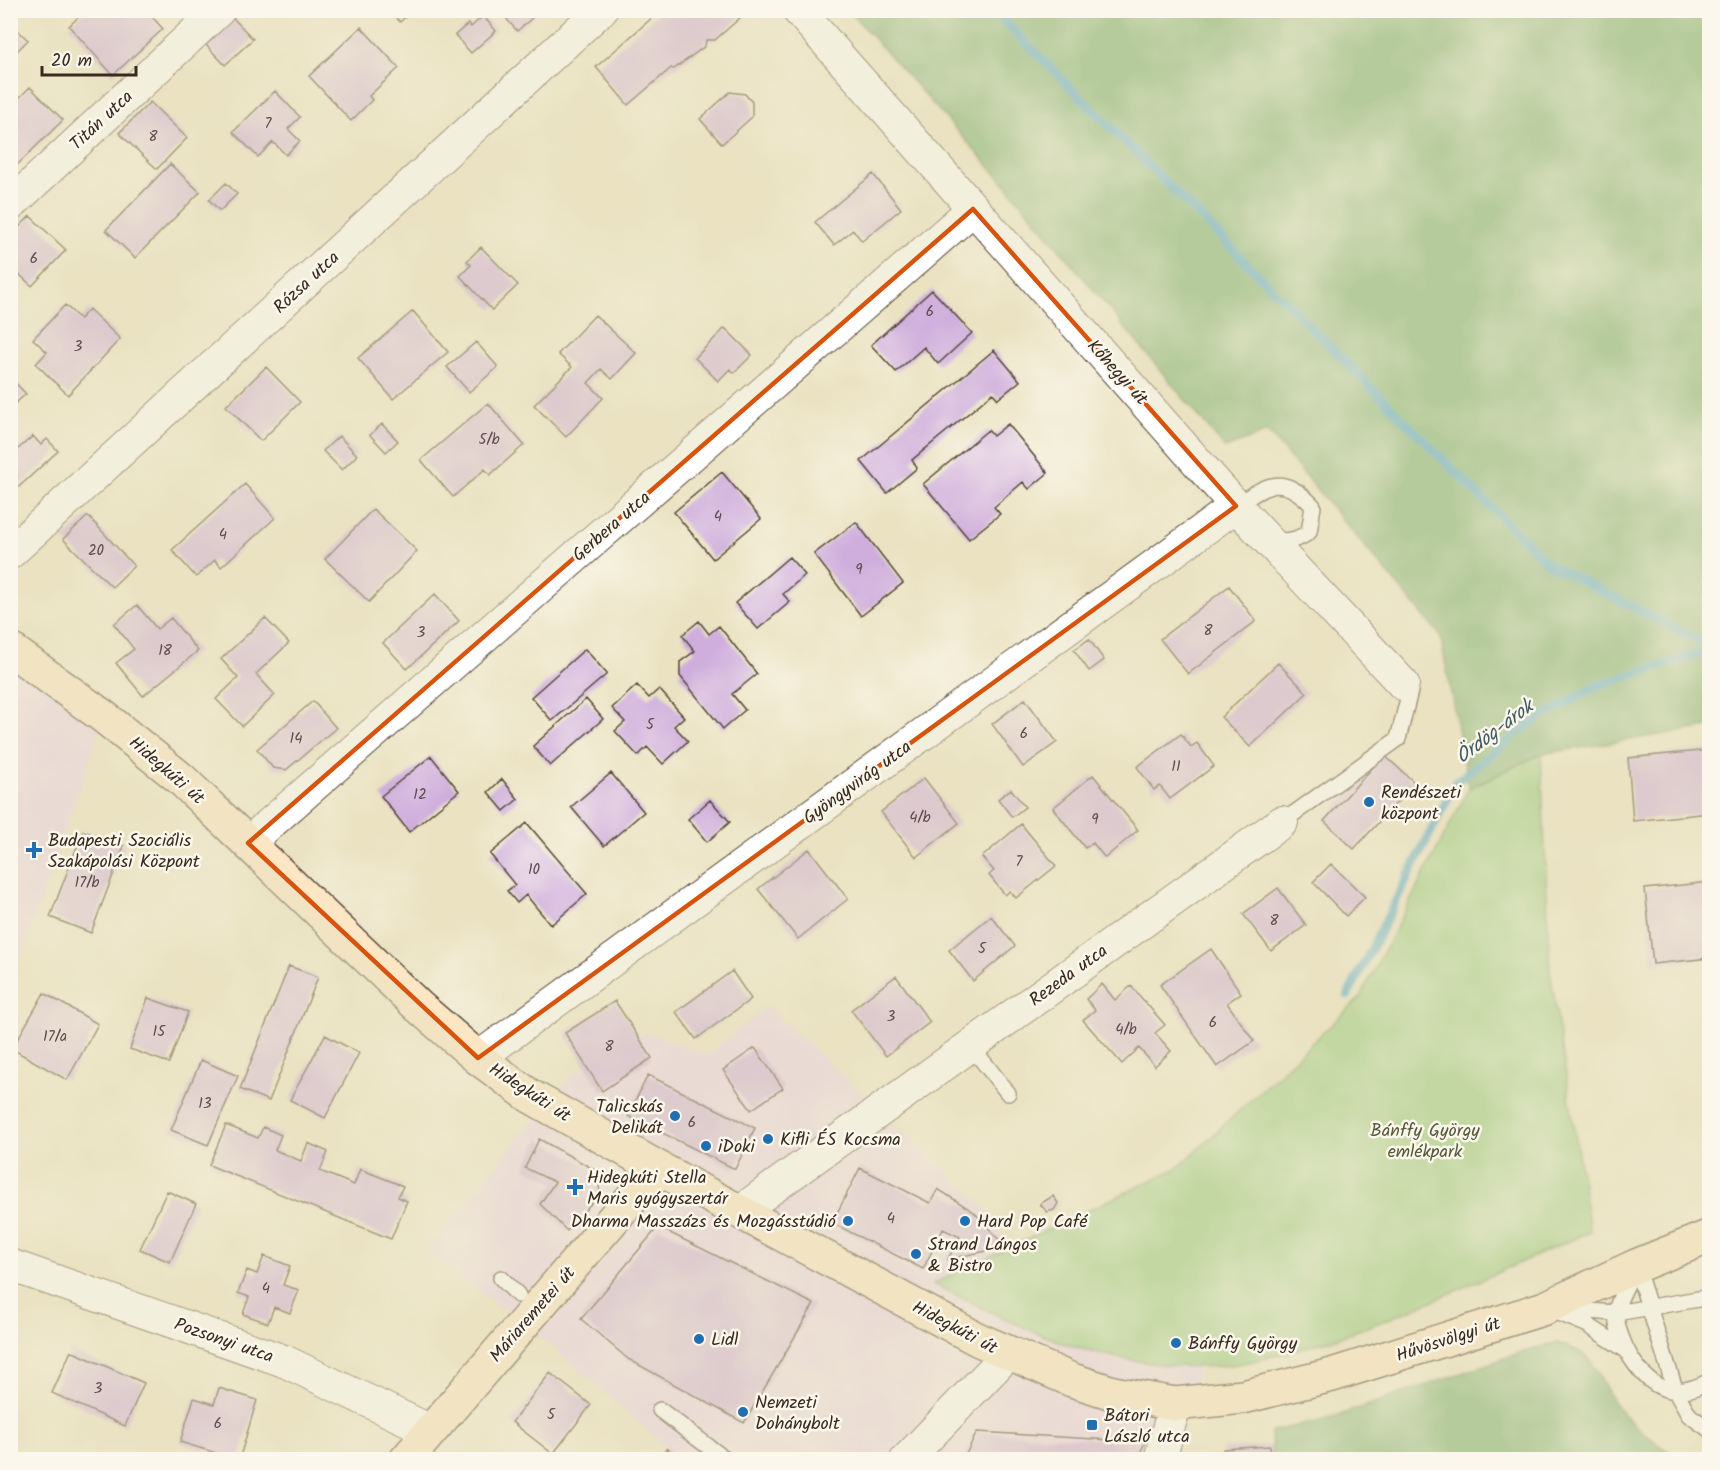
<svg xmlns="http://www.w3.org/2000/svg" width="1720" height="1470" font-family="Kalam,sans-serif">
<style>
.built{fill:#ebd1eb}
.green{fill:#94cb7e;stroke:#687a4e;stroke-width:1.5}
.forest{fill:#77af6d;stroke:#596c46;stroke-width:1.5}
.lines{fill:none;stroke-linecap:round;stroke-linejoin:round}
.stream{stroke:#4ba5c9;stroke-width:9}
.building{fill:#cfaedd}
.lane-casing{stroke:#554636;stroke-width:18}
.street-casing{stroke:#554636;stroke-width:34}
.secondary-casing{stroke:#554636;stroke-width:36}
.lane{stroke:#fff;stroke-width:15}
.street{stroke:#fff;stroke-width:32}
.secondary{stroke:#fce6c4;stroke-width:33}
.marked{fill:none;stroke:#d7540e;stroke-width:4.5;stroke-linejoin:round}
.poi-dot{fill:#1f6fb2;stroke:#fbf7ec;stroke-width:2}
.labels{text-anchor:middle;stroke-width:5;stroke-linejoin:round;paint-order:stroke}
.number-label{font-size:15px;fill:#604b4e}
.street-label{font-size:18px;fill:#3b2a1e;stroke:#fbf7ec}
.poi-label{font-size:18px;fill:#3b2a1e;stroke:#fbf7ec;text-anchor:start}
.park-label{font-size:18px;fill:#565a3b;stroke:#fbf7ec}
.water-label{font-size:20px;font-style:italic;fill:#415b62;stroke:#fbf7ec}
</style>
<rect width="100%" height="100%" fill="#fbf7ec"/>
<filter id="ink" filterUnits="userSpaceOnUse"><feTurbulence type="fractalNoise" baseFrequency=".0167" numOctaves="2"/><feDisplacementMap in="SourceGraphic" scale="12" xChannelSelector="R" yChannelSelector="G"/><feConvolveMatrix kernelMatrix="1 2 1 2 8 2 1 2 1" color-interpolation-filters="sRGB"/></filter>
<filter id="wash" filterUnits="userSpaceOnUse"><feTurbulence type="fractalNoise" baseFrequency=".008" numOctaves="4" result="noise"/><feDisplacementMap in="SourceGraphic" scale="24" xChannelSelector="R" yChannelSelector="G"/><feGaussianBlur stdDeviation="1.35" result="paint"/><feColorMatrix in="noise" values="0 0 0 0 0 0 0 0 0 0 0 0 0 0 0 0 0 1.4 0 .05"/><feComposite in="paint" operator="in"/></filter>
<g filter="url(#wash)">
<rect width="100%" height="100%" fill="#eae2c1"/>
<path class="built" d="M 11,649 L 104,717 L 11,984 Z
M 767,1007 L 982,1204 L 1011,1248 L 934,1284 L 1043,1336 L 1103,1354 L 1150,1363 L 1198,1367 L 1174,1459 L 680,1459 L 546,1341 L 426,1251 L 572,1075 L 648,1033 L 708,1055 Z"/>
<path class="green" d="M 1541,754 L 1550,970 L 1590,1232 C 1479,1279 1355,1343 1237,1364 C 1194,1371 1147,1364 1105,1355 C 1045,1342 989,1310 933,1284 L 1179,1167 L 1359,999 L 1469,788 Z"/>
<path class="forest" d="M 849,11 L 1709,11 L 1709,727 L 1541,754 L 1469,788 L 1440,635 L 1268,432 L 1225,448 L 1006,185 Z
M 1557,1343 C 1606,1354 1596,1387 1624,1415 C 1640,1432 1661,1445 1679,1459 L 1272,1459 L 1271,1431 L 1325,1420 L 1531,1349 Z"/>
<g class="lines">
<path class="stream" d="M 993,10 L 1548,564 L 1710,646
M 1348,995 L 1456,782 L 1531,723 L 1597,686 L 1710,650"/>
</g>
<g id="blocks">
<path class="building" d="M 86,10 L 146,10 L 163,29 L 113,75 L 69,26 Z
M 389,10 L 413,10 L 400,22 Z
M 499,10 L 541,10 L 517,31 Z
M 661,10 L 733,10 L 740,18 L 715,40 L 706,40 L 705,46 L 674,69 L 671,68 L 628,105 L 596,67 Z
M 483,16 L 496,31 L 471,53 L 455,35 L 468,24 L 471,27 Z
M 233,18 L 253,39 L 225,65 L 206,45 Z
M 10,23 L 28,40 L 10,58 Z
M 361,27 L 399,68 L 369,96 L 372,100 L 351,121 L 309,76 Z
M 30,87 L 63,120 L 10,172 L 10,107 Z
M 275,91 L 300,117 L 288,129 L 300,141 L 286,155 L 273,142 L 258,157 L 233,132 Z
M 730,92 L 745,94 L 752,102 L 752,117 L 722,144 L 700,119 Z
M 150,102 L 187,138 L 157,169 L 119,133 Z
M 170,164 L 200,192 L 135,258 L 106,230 Z
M 873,174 L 901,209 L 862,241 L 853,230 L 834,245 L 815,222 Z
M 226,183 L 237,194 L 220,211 L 209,200 Z
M 30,216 L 66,250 L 32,286 L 10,266 L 10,236 Z
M 481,247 L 518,285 L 492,310 L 460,276 L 471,265 L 467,261 Z
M 932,290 L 972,333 L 938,364 L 924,347 L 896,372 L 871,345 Z
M 65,305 L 80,319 L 89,309 L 120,339 L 68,395 L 36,364 L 47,352 L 33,339 Z
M 413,311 L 448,352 L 393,399 L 358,358 Z
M 595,315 L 636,353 L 612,379 L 601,369 L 588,383 L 603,398 L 566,437 L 534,405 L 572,367 L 558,354 Z
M 725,328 L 752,355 L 734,373 L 730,369 L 718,381 L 695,358 Z
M 476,342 L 498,367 L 469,392 L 447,367 Z
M 994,350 L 1020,381 L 998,399 L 993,393 L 912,460 L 917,468 L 887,493 L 861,461 Z
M 266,367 L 300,402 L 261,441 L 226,406 Z
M 10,377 L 26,394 L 10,408 Z
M 488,403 L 524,445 L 490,475 L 485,469 L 453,497 L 421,460 Z
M 382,424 L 398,441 L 386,452 L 370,435 Z
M 1008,424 L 1048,473 L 1029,489 L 1023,482 L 994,507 L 1000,514 L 969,539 L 923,484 L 988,430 L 993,436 Z
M 33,436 L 41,445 L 47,439 L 58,451 L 10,495 L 10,456 Z
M 339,436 L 357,455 L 342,470 L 323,451 Z
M 722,472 L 761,519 L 713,559 L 674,512 Z
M 245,484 L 275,518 L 221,567 L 215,560 L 196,577 L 172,550 Z
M 373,509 L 417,551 L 369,602 L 325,559 Z
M 88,516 L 134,566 L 112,587 L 63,539 Z
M 856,522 L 903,583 L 861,616 L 814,554 Z
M 789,557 L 805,575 L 783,594 L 790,602 L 758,629 L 735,603 Z
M 1229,586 L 1256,621 L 1188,674 L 1160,639 Z
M 435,594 L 459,621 L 407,669 L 383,643 Z
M 137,605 L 157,629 L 171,618 L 198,651 L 143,696 L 116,663 L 134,649 L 114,624 Z
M 265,618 L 289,643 L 256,674 L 275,695 L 242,726 L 216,699 L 238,678 L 221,659 Z
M 699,621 L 709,634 L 719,626 L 757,674 L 732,694 L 745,710 L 723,729 L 680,676 L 680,662 L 695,651 L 682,635 Z
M 1089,639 L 1104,660 L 1089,671 L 1074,650 Z
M 585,649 L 607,674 L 552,721 L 531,697 Z
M 1278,663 L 1307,693 L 1250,747 L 1221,717 Z
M 637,685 L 649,698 L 659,689 L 684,717 L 674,726 L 688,741 L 663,764 L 647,747 L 638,756 L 615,731 L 625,722 L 612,708 Z
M 586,699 L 603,719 L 550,766 L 533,746 Z
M 1025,699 L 1057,742 L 1023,767 L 992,724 Z
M 313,701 L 336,728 L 286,770 L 273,768 L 257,749 Z
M 1181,734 L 1191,747 L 1197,743 L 1214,766 L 1170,799 L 1160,786 L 1154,790 L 1137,767 Z
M 1710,750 L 1710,813 L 1633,821 L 1628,758 Z
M 1384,755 L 1415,783 L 1354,849 L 1324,821 Z
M 431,756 L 459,791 L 409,832 L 381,796 Z
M 611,773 L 644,812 L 604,846 L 571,807 Z
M 1093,775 L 1138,830 L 1105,858 L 1093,843 L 1085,848 L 1053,808 Z
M 924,778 L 959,823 L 916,857 L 881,812 Z
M 502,779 L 518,799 L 504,811 L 488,792 Z
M 1011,789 L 1025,807 L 1012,817 L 998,799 Z
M 710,800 L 730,822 L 707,842 L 688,819 Z
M 527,823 L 587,894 L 551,925 L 526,895 L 517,903 L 507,891 L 515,885 L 490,854 Z
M 1021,824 L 1056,866 L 1016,898 L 1010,891 L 1005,895 L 989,875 L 994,871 L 982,857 Z
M 83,831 L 124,846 L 91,933 L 50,917 Z
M 809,849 L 848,899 L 798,939 L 758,889 Z
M 1331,864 L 1365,897 L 1346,916 L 1313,882 Z
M 1710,882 L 1710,958 L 1653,964 L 1645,889 Z
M 1278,888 L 1306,925 L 1271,951 L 1243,914 Z
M 991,916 L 1015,946 L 973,981 L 949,950 Z
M 1211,949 L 1241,993 L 1227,1003 L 1254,1041 L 1217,1067 L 1160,985 Z
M 289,966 L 318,977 L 269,1101 L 240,1089 Z
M 732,971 L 751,999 L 696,1039 L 676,1012 Z
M 896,976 L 930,1022 L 886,1056 L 851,1010 Z
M 1102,984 L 1115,1000 L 1131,986 L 1165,1025 L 1155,1033 L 1171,1051 L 1155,1066 L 1139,1048 L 1122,1064 L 1083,1020 L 1095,1010 L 1086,999 Z
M 44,993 L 98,1024 L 67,1080 L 12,1049 Z
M 148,998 L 188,1012 L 169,1063 L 130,1049 Z
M 615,1001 L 652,1058 L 602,1091 L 565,1033 Z
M 325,1035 L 359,1053 L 325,1118 L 290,1100 Z
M 755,1048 L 783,1088 L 751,1110 L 723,1070 Z
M 201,1060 L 238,1076 L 208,1145 L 171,1130 Z
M 648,1075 L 755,1128 L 735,1169 L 628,1116 Z
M 226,1125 L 258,1138 L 263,1127 L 281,1135 L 275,1150 L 301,1161 L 308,1143 L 328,1152 L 320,1171 L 354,1185 L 360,1169 L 403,1186 L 398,1197 L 407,1201 L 391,1239 L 209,1165 Z
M 539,1139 L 597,1171 L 600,1193 L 567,1231 L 540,1204 L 555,1182 L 525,1168 Z
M 860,1168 L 930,1203 L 938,1189 L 974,1212 L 1006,1247 L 948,1259 L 960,1237 L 943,1229 L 923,1269 L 832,1223 Z
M 167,1191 L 196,1204 L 170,1262 L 140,1249 Z
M 1053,1196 L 1058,1203 L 1054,1210 L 1047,1212 L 1040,1204 Z
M 658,1227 L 814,1304 L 744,1423 L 628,1359 L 581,1319 Z
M 264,1256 L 290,1266 L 283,1285 L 299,1290 L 290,1313 L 274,1307 L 268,1323 L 243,1314 L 249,1297 L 238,1293 L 247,1270 L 257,1274 Z
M 71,1351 L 144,1383 L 125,1426 L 52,1393 Z
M 550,1373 L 591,1405 L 553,1454 L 512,1422 Z
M 219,1388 L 257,1400 L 239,1460 L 180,1442 L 194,1398 L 214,1404 Z
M 977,1432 L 1145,1442 L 1137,1460 L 963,1460 Z
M 1270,1446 L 1271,1460 L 1224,1460 L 1223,1449 Z
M 667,1448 L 680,1460 L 656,1460 Z"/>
</g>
</g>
<g filter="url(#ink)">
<use href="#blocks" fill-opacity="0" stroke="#554636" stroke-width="1.5"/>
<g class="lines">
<g class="lane-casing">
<path id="lane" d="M 1236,506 C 1268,483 1283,474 1313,506 L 1309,532 C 1296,541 1285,543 1270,538
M 1282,822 L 1398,739 L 1410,691 L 1403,684
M 970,1045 L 1008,1093
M 1636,1266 L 1676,1392 L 1689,1415 L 1710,1430
M 1634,1270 C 1629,1282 1617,1300 1616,1313 C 1616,1327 1624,1346 1631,1358 C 1652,1390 1674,1400 1710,1381
M 501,1278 L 518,1295
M 1560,1309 L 1616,1313 L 1710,1297
M 1559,1313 L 1586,1324 L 1626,1350
M 660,1410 L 726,1460"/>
</g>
<g class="street-casing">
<path id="street" d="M 798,10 L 1236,506 L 1403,684
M 10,205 L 219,10
M 10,553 L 601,10
M 248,843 L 973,209
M 478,1058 L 1236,506
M 739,1212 L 1282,822
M 10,1265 L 284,1361 L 431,1431
M 906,1460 L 1008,1354
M 1160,1460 L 1175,1404"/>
</g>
<g class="secondary-casing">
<path id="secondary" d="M 10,649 L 104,717 L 180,778 L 418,1006 L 478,1058 L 530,1096 L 660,1169 L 977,1339 L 1072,1380 L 1113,1393 L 1175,1404 L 1243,1397 L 1332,1375 L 1545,1308 L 1636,1266 L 1710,1236
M 406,1460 L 621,1210 L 660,1169"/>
</g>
<use href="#lane" class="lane"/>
<use href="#street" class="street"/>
<use href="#secondary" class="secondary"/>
</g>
</g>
<path d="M0 0H1720V1470H0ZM 973,209 L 1236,506 L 478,1058 L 248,843 Z" fill="#eae2c1" fill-opacity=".55" fill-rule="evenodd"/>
<path class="marked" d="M 973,209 L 1236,506 L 478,1058 L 248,843 Z"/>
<g class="poi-dot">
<circle cx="1369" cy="802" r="6"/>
<path d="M31 841h6v6h6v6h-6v6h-6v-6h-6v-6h6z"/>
<circle cx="675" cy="1116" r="6"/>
<circle cx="768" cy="1139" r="6"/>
<circle cx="706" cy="1146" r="6"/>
<path d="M572 1178h6v6h6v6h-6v6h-6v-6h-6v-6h6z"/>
<circle cx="848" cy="1221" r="6"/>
<circle cx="965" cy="1221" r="6"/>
<circle cx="916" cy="1254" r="6"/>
<circle cx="699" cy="1339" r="6"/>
<circle cx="1176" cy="1343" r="6"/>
<circle cx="743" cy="1412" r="6"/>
<rect x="1086" y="1419" width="12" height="12" rx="3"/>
</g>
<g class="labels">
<g class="number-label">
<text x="268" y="128">7</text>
<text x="153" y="141">8</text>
<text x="34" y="263">6</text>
<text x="930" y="316">6</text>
<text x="78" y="351">3</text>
<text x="489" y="444">5/b</text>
<text x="718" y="521">4</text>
<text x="223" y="539">4</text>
<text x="96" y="555">20</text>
<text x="859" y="574">9</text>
<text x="1208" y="635">8</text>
<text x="421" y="637">3</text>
<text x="165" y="655">18</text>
<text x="650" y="729">5</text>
<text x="1024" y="738">6</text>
<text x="296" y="743">14</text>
<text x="1176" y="771">11</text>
<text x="420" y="799">12</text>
<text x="920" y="822">4/b</text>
<text x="1095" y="824">9</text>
<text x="1019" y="866">7</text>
<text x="534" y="874">10</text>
<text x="87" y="887">17/b</text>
<text x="1274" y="925">8</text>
<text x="982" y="953">5</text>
<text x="891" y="1021">3</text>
<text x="1213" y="1027">6</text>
<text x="1126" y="1034">4/b</text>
<text x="159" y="1036">15</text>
<text x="55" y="1041">17/a</text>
<text x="609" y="1051">8</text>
<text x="205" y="1108">13</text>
<text x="692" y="1127">6</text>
<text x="891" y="1223">4</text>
<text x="266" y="1293">4</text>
<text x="98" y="1393">3</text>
<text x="551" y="1419">5</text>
<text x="218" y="1428">6</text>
</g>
<g class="street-label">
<text transform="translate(101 120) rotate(-43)" y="6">Titán utca</text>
<text transform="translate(306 282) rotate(-43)" y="6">Rózsa utca</text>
<text transform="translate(1118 372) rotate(48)" y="6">Kőhegyi út</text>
<text transform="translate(611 526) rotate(-41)" y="6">Gerbera utca</text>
<text transform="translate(167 770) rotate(41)" y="6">Hidegkúti út</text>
<text transform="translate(857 782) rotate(-36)" y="6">Gyöngyvirág utca</text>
<text transform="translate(1068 975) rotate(-36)" y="6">Rezeda utca</text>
<text transform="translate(530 1092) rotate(33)" y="6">Hidegkúti út</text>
<text transform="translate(532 1314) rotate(-49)" y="6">Máriaremetei út</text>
<text transform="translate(955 1327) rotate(28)" y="6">Hidegkúti út</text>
<text transform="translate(1448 1339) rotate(-18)" y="6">Hűvösvölgyi út</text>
<text transform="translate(224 1340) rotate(19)" y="6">Pozsonyi utca</text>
</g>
<g class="poi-label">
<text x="1381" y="798">Rendészeti<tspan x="1381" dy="21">központ</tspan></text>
<text x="48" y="846">Budapesti Szociális<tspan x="48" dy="21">Szakápolási Központ</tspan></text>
<text x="663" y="1112" text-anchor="end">Talicskás<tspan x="663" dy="21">Delikát</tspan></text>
<text x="780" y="1145">Kifli ÉS Kocsma</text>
<text x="718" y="1152">iDoki</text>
<text x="587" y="1183">Hidegkúti Stella<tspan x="587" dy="21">Maris gyógyszertár</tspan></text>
<text x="836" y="1227" text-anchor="end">Dharma Masszázs és Mozgásstúdió</text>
<text x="977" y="1227">Hard Pop Café</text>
<text x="928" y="1250">Strand Lángos<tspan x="928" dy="21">&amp; Bistro</tspan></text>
<text x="711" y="1345">Lidl</text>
<text x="1188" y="1349">Bánffy György</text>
<text x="755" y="1408">Nemzeti<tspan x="755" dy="21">Dohánybolt</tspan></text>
<text x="1104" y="1421">Bátori<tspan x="1104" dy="21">László utca</tspan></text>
</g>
<g class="park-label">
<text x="1425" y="1136">Bánffy György<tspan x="1425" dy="21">emlékpark</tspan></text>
</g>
<g class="water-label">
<text transform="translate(1494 731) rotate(-37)" y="7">Ördög-árok</text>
</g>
</g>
<rect width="1720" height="1470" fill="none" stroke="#fbf7ec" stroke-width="36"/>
<path d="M42 66v9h94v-9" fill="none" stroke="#3b2a1e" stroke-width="3"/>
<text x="51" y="66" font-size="18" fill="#3b2a1e" stroke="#fbf7ec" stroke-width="4.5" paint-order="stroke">20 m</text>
</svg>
